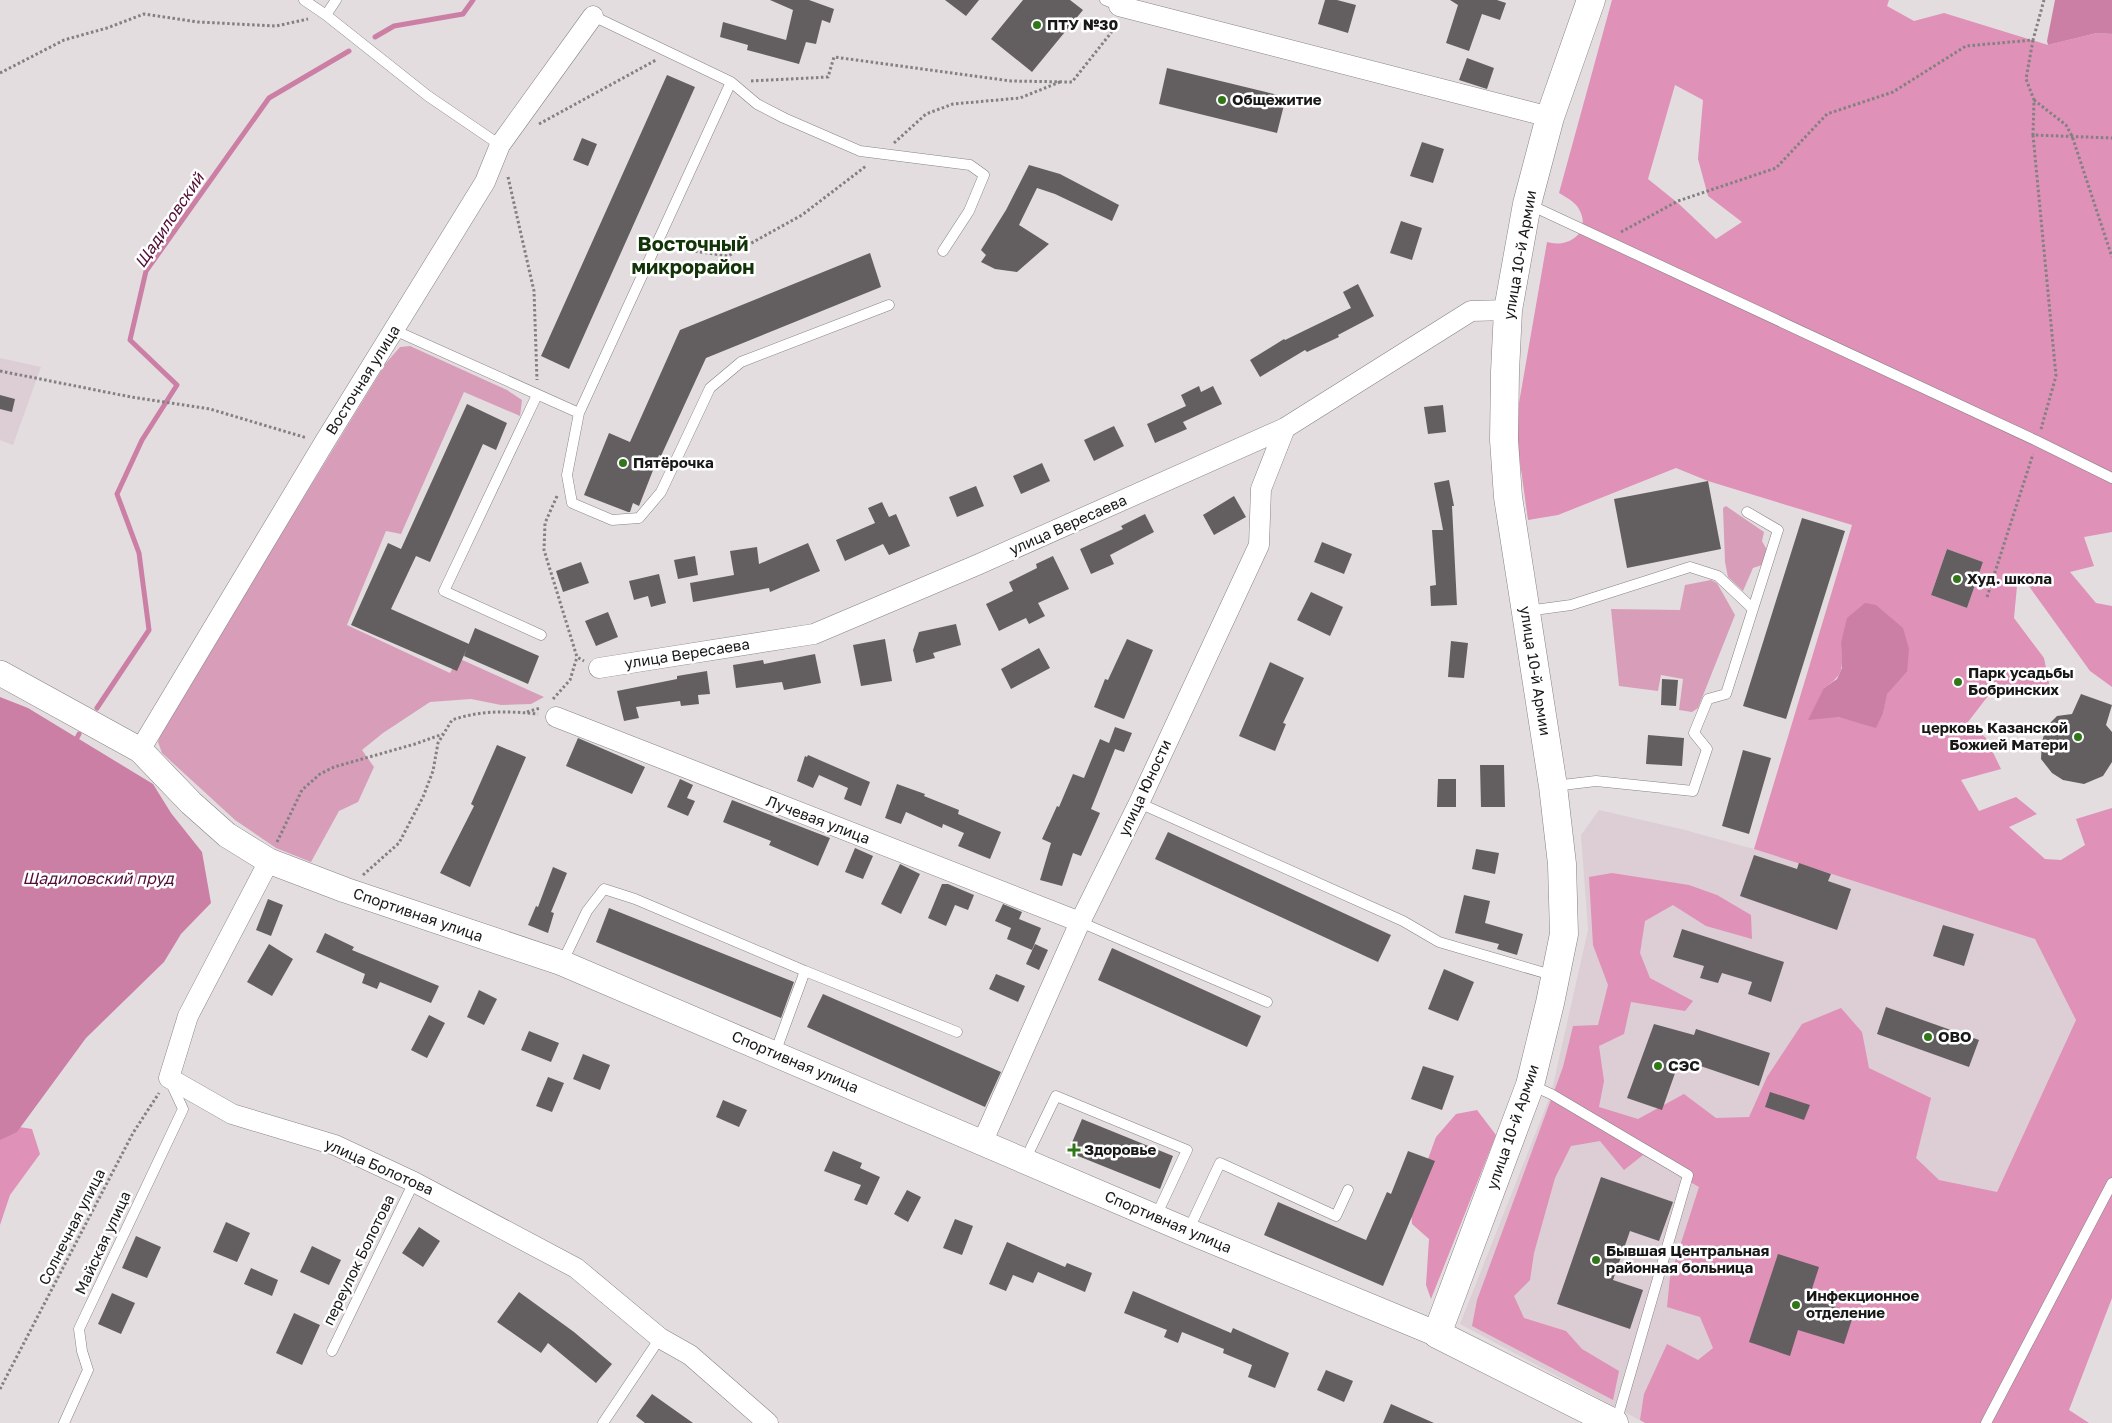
<svg xmlns="http://www.w3.org/2000/svg" width="2112" height="1423" font-family="'Golos Text',sans-serif">
<style>
.built{fill:#dcced4}
.green{fill:#d89eb9}
.forest{fill:#df91b7;fill-rule:evenodd}
.water{fill:#cc7fa5}
.lines{fill:none;stroke-linecap:round;stroke-linejoin:round}
.stream{stroke:#cc7fa5;stroke-width:5}
.building{fill:#635f61}
.service-casing{stroke:#878284;stroke-width:11}
.minor-casing{stroke:#878284;stroke-width:21}
.tertiary-casing{stroke:#878284;stroke-width:26}
.secondary-casing{stroke:#878284;stroke-width:29}
.path{stroke:#838081;stroke-width:3;stroke-dasharray:2.5 2.5;stroke-linecap:butt}
.service{stroke:#fff;stroke-width:10}
.minor{stroke:#fff;stroke-width:20}
.tertiary{stroke:#fff;stroke-width:25}
.secondary{stroke:#fff;stroke-width:28}
.poi-dot{fill:#317719;stroke:#fff;stroke-width:2}
.labels{text-anchor:middle;stroke-width:5;stroke-linejoin:round;paint-order:stroke}
.poi-label{font-size:15px;font-weight:bold;fill:#191818;stroke:#fff;text-anchor:start}
.street-label{font-size:15px;fill:#191818;stroke:#fff}
.water-label{font-size:16px;font-style:italic;fill:#520d36;stroke:#fff}
.district-label{font-size:20px;font-weight:bold;fill:#123408;stroke:#fff}
</style>
<rect width="100%" height="100%" fill="#e3dde0"/>
<path class="built" d="M 0,358 L 41,367 L 13,445 L 0,440 Z
M 1599,810 L 1681,829 L 1754,849 L 2035,939 L 2076,1020 L 1997,1192 L 1645,1423 L 1460,1324 L 1551,1094 L 1588,930 L 1581,835 Z"/>
<path class="green" d="M 410,346 L 507,390 L 522,400 L 520,416 L 464,392 L 401,534 L 386,531 L 347,625 L 450,673 L 458,658 L 544,697 L 531,704 L 501,705 L 471,699 L 430,702 L 383,733 L 362,750 L 374,767 L 358,802 L 339,811 L 311,862 L 276,848 L 235,820 L 162,753 L 158,742 L 164,725 L 386,363 L 400,347 Z
M 1726,506 L 1764,532 L 1762,541 L 1767,550 L 1762,565 L 1753,568 L 1743,591 L 1728,577 L 1725,562 L 1723,508 Z
M 1711,580 L 1717,583 L 1735,615 L 1698,708 L 1692,712 L 1679,710 L 1683,679 L 1661,675 L 1658,691 L 1619,686 L 1611,609 L 1680,610 L 1685,585 Z"/>
<path class="forest" d="M 1612,0 L 1889,0 L 1887,6 L 1914,21 L 1944,13 L 2048,45 L 2097,33 L 2112,34 L 2112,532 L 2084,537 L 2094,566 L 2070,572 L 2096,603 L 2112,606 L 2112,687 L 2090,671 L 2028,585 L 2017,586 L 2014,618 L 2044,658 L 2050,688 L 2009,686 L 1988,696 L 1968,722 L 1986,738 L 2001,769 L 1961,780 L 1979,811 L 2016,797 L 2037,814 L 2009,827 L 2045,859 L 2061,860 L 2085,845 L 2076,819 L 2112,808 L 2112,1298 L 2069,1410 L 2089,1423 L 1645,1423 L 1640,1420 L 1644,1394 L 1667,1344 L 1698,1360 L 1713,1348 L 1700,1317 L 1667,1307 L 1670,1277 L 1699,1187 L 1643,1155 L 1624,1170 L 1600,1141 L 1571,1146 L 1555,1178 L 1534,1253 L 1530,1280 L 1514,1296 L 1524,1318 L 1566,1331 L 1582,1349 L 1619,1371 L 1613,1400 L 1472,1326 L 1477,1300 L 1563,1067 L 1573,1026 L 1598,1025 L 1608,985 L 1593,945 L 1589,877 L 1612,873 L 1689,885 L 1717,895 L 1751,915 L 1752,939 L 1706,926 L 1673,905 L 1645,921 L 1640,953 L 1650,978 L 1693,1001 L 1685,1011 L 1631,1002 L 1624,1034 L 1599,1046 L 1604,1081 L 1599,1107 L 1638,1119 L 1684,1094 L 1716,1118 L 1749,1117 L 1767,1077 L 1802,1024 L 1841,1008 L 1862,1032 L 1869,1068 L 1931,1098 L 1916,1158 L 1939,1180 L 1997,1192 L 2076,1020 L 2035,939 L 1754,849 L 1852,525 L 1708,481 L 1676,468 L 1558,515 L 1528,520 L 1515,426 L 1547,242 C 1567,248 1591,234 1580,211 C 1576,202 1567,198 1559,193 ZM 1675,85 L 1703,100 L 1698,159 L 1708,196 L 1742,222 L 1716,239 L 1679,204 L 1648,179 ZM 1947,549 L 1983,562 L 1967,608 L 1931,595 ZM 1841,643 L 1907,672 L 1886,694 L 1883,714 L 1876,727 L 1838,717 L 1824,688 C 1846,673 1842,668 1841,643 Z
M 1477,1110 L 1496,1135 L 1431,1299 L 1426,1285 L 1429,1239 L 1412,1224 L 1410,1195 L 1428,1159 L 1436,1137 L 1456,1114 Z
M 0,1124 L 32,1129 L 40,1154 L 10,1195 L 0,1225 Z"/>
<path class="water" d="M 2055,0 L 2112,0 L 2112,34 L 2097,33 L 2048,45 L 2047,41 Z
M 1865,603 L 1876,605 L 1903,628 L 1909,649 L 1907,672 L 1887,694 L 1883,714 L 1876,728 L 1838,717 L 1808,720 L 1824,688 L 1837,679 L 1842,668 L 1841,643 L 1847,618 Z
M 0,697 L 28,708 L 153,784 L 171,813 L 202,852 L 211,903 L 181,934 L 164,962 L 86,1038 L 17,1132 L 0,1140 Z"/>
<g class="lines">
<path class="stream" d="M 375,37 L 394,26 L 463,14 L 473,0
M 97,708 L 149,630 L 139,553 L 117,494 L 142,440 L 177,385 L 130,340 L 146,271 L 269,98 L 349,51
M 77,738 L 79,734"/>
</g>
<path class="building" d="M 770,0 L 809,0 L 834,9 L 830,23 L 822,20 L 816,44 L 806,42 L 799,64 L 747,50 L 748,45 L 720,37 L 723,22 L 786,40 L 793,10 Z
M 945,0 L 979,0 L 966,16 Z
M 1023,0 L 1070,0 L 1083,10 L 1032,72 L 991,39 Z
M 1325,0 L 1337,0 L 1356,5 L 1348,33 L 1318,24 Z
M 1450,0 L 1497,0 L 1506,3 L 1500,20 L 1482,14 L 1469,51 L 1446,43 L 1458,5 Z
M 1467,58 L 1494,68 L 1487,89 L 1459,80 Z
M 1167,68 L 1286,97 L 1277,133 L 1159,104 Z
M 667,75 L 695,87 L 569,369 L 541,356 Z
M 582,138 L 597,144 L 588,166 L 573,160 Z
M 1422,142 L 1444,149 L 1433,183 L 1410,176 Z
M 1029,165 L 1060,174 L 1119,205 L 1112,221 L 1055,194 L 1037,188 L 1019,225 L 1049,244 L 1017,272 L 995,269 L 981,262 L 986,255 L 981,250 L 1006,210 Z
M 1401,221 L 1422,228 L 1412,260 L 1390,253 Z
M 870,253 L 881,287 L 706,358 L 661,456 L 659,455 L 639,506 L 633,503 L 630,512 L 628,512 L 584,495 L 609,433 L 630,442 L 680,330 Z
M 1358,284 L 1374,316 L 1338,335 L 1339,337 L 1307,352 L 1305,350 L 1260,377 L 1250,360 L 1284,339 L 1285,340 L 1351,308 L 1343,292 Z
M 1199,386 L 1201,392 L 1213,386 L 1222,404 L 1183,422 L 1187,429 L 1155,443 L 1147,424 L 1186,406 L 1181,395 Z
M 0,395 L 15,399 L 12,412 L 0,409 Z
M 467,404 L 507,423 L 496,450 L 483,444 L 430,562 L 416,556 L 391,609 L 469,644 L 457,671 L 351,625 L 388,543 L 401,549 Z
M 1443,405 L 1446,432 L 1428,434 L 1424,407 Z
M 1114,426 L 1124,446 L 1094,461 L 1084,440 Z
M 1042,463 L 1050,481 L 1021,494 L 1013,476 Z
M 1449,480 L 1454,506 L 1452,506 L 1457,605 L 1431,606 L 1430,586 L 1436,585 L 1432,530 L 1443,530 L 1434,483 Z
M 1708,481 L 1721,549 L 1627,568 L 1614,499 Z
M 976,486 L 984,506 L 957,517 L 949,497 Z
M 1234,496 L 1246,517 L 1214,535 L 1203,515 Z
M 882,502 L 889,517 L 896,514 L 910,546 L 889,555 L 883,544 L 845,561 L 836,540 L 875,523 L 868,508 Z
M 1145,514 L 1154,532 L 1110,555 L 1114,564 L 1091,574 L 1080,549 L 1123,529 L 1121,526 Z
M 1802,518 L 1845,531 L 1786,719 L 1743,706 Z
M 1322,542 L 1352,554 L 1344,574 L 1314,562 Z
M 808,543 L 820,571 L 770,592 L 769,588 L 693,602 L 690,583 L 734,575 L 730,551 L 757,547 L 759,564 Z
M 1947,549 L 1983,562 L 1967,608 L 1931,595 Z
M 695,556 L 698,575 L 678,579 L 674,560 Z
M 1053,556 L 1069,589 L 1038,603 L 1045,616 L 1029,624 L 1026,618 L 999,631 L 986,604 L 1013,591 L 1009,582 L 1037,568 L 1036,564 Z
M 581,562 L 589,583 L 563,592 L 556,571 Z
M 659,574 L 666,603 L 651,607 L 648,596 L 634,600 L 629,581 Z
M 1311,592 L 1343,607 L 1330,636 L 1297,620 Z
M 608,612 L 618,637 L 596,646 L 585,621 Z
M 956,624 L 961,645 L 933,653 L 935,658 L 916,663 L 913,650 L 919,632 Z
M 475,628 L 539,656 L 528,684 L 464,656 Z
M 885,639 L 892,681 L 861,686 L 853,645 Z
M 1127,639 L 1153,650 L 1124,719 L 1094,707 L 1105,679 L 1108,680 Z
M 1451,641 L 1468,643 L 1464,678 L 1448,677 Z
M 1039,648 L 1050,668 L 1011,689 L 1001,669 Z
M 815,654 L 821,683 L 784,690 L 782,682 L 736,688 L 733,665 L 763,660 L 764,664 Z
M 1270,662 L 1304,678 L 1283,723 L 1286,724 L 1275,751 L 1239,736 Z
M 707,671 L 710,694 L 698,695 L 699,704 L 681,706 L 680,701 L 636,707 L 639,718 L 624,721 L 617,691 L 677,679 L 677,676 Z
M 1662,679 L 1678,680 L 1676,706 L 1661,705 Z
M 2081,694 L 2112,705 L 2106,725 L 2112,732 L 2112,762 L 2103,776 L 2084,784 L 2063,780 L 2052,773 L 2041,759 L 2042,742 L 2046,727 L 2057,716 L 2072,714 Z
M 1115,727 L 1132,733 L 1124,752 L 1115,749 L 1091,809 L 1100,813 L 1081,856 L 1073,853 L 1062,886 L 1040,880 L 1051,843 L 1042,839 L 1057,806 L 1059,807 L 1073,774 L 1084,778 L 1100,739 L 1109,743 Z
M 1648,735 L 1684,738 L 1682,766 L 1646,764 Z
M 578,738 L 645,767 L 632,794 L 566,766 Z
M 497,745 L 526,757 L 470,887 L 440,873 L 474,806 L 471,804 Z
M 1743,750 L 1771,758 L 1749,834 L 1722,826 Z
M 808,755 L 870,782 L 861,806 L 844,799 L 848,788 L 819,775 L 813,788 L 797,781 L 805,756 L 807,757 Z
M 1480,765 L 1504,765 L 1505,807 L 1481,807 Z
M 680,779 L 693,785 L 687,798 L 695,801 L 688,816 L 667,807 Z
M 1438,779 L 1456,779 L 1456,807 L 1437,807 Z
M 897,784 L 925,794 L 924,796 L 959,810 L 958,814 L 1001,832 L 990,859 L 958,846 L 964,833 L 943,824 L 942,828 L 906,812 L 901,824 L 885,818 Z
M 732,800 L 830,838 L 818,866 L 769,845 L 771,841 L 723,822 Z
M 1168,832 L 1391,935 L 1378,962 L 1155,859 Z
M 855,848 L 873,856 L 863,879 L 845,872 Z
M 1476,849 L 1499,853 L 1495,874 L 1472,869 Z
M 1754,855 L 1797,869 L 1799,863 L 1831,874 L 1828,881 L 1851,889 L 1837,930 L 1740,896 Z
M 900,864 L 920,874 L 901,914 L 881,904 Z
M 553,867 L 567,873 L 551,912 L 554,913 L 548,933 L 528,925 L 536,906 L 538,907 Z
M 942,884 L 948,884 L 974,895 L 968,910 L 955,905 L 946,926 L 928,918 Z
M 1464,895 L 1490,901 L 1485,923 L 1523,934 L 1517,955 L 1497,949 L 1499,944 L 1455,933 Z
M 268,899 L 283,905 L 271,936 L 256,930 Z
M 1003,904 L 1022,912 L 1019,919 L 1041,928 L 1032,950 L 1007,939 L 1011,928 L 995,921 Z
M 609,908 L 794,982 L 781,1018 L 596,942 Z
M 1943,925 L 1974,934 L 1964,966 L 1933,956 Z
M 1682,929 L 1784,962 L 1771,1002 L 1748,994 L 1752,982 L 1722,973 L 1718,983 L 1700,978 L 1704,966 L 1673,957 Z
M 325,933 L 354,947 L 352,950 L 439,986 L 431,1003 L 380,982 L 377,989 L 362,983 L 365,974 L 316,952 Z
M 269,944 L 293,959 L 272,996 L 247,982 Z
M 1035,944 L 1048,950 L 1039,970 L 1026,964 Z
M 1112,948 L 1261,1016 L 1247,1047 L 1098,980 Z
M 1444,969 L 1474,982 L 1458,1021 L 1428,1009 Z
M 996,974 L 1025,986 L 1018,1002 L 989,989 Z
M 479,990 L 497,999 L 484,1025 L 467,1017 Z
M 823,994 L 1001,1072 L 985,1107 L 807,1027 Z
M 1886,1007 L 1979,1040 L 1969,1067 L 1877,1034 Z
M 429,1015 L 445,1023 L 427,1058 L 411,1050 Z
M 1654,1024 L 1694,1035 L 1696,1029 L 1770,1053 L 1759,1086 L 1680,1059 L 1662,1110 L 1627,1098 Z
M 529,1031 L 559,1043 L 551,1062 L 521,1050 Z
M 583,1054 L 610,1065 L 600,1090 L 573,1079 Z
M 1423,1066 L 1454,1076 L 1442,1110 L 1411,1099 Z
M 548,1077 L 564,1083 L 552,1112 L 536,1106 Z
M 1770,1092 L 1810,1105 L 1804,1120 L 1765,1107 Z
M 723,1100 L 747,1110 L 739,1127 L 716,1117 Z
M 1082,1119 L 1173,1156 L 1160,1189 L 1068,1152 Z
M 833,1151 L 862,1163 L 860,1168 L 880,1177 L 867,1205 L 854,1200 L 861,1185 L 824,1171 Z
M 1408,1151 L 1435,1161 L 1383,1286 L 1264,1235 L 1278,1202 L 1366,1240 L 1387,1192 L 1391,1194 Z
M 1601,1177 L 1673,1202 L 1659,1241 L 1630,1231 L 1613,1280 L 1643,1290 L 1630,1329 L 1557,1304 Z
M 907,1190 L 921,1197 L 908,1222 L 894,1214 Z
M 955,1219 L 973,1226 L 962,1255 L 943,1248 Z
M 226,1222 L 250,1233 L 237,1262 L 213,1252 Z
M 419,1227 L 440,1241 L 423,1267 L 402,1253 Z
M 136,1236 L 161,1247 L 147,1278 L 122,1268 Z
M 1007,1242 L 1065,1267 L 1067,1263 L 1092,1273 L 1085,1292 L 1038,1272 L 1033,1283 L 1013,1275 L 1006,1291 L 989,1284 Z
M 312,1246 L 341,1260 L 329,1285 L 300,1272 Z
M 1778,1254 L 1819,1267 L 1809,1298 L 1854,1313 L 1844,1344 L 1798,1330 L 1790,1356 L 1749,1342 Z
M 251,1268 L 278,1280 L 272,1296 L 244,1284 Z
M 1133,1291 L 1231,1333 L 1233,1328 L 1289,1353 L 1275,1388 L 1248,1377 L 1252,1365 L 1223,1353 L 1224,1349 L 1182,1332 L 1178,1343 L 1164,1337 L 1167,1330 L 1124,1313 Z
M 519,1292 L 574,1332 L 612,1364 L 596,1383 L 548,1343 L 541,1353 L 497,1322 Z
M 112,1293 L 135,1303 L 121,1334 L 98,1324 Z
M 294,1313 L 320,1325 L 302,1365 L 276,1353 Z
M 1326,1370 L 1353,1381 L 1344,1402 L 1317,1390 Z
M 652,1394 L 693,1423 L 645,1423 L 636,1416 Z
M 1391,1404 L 1434,1423 L 1383,1423 Z"/>
<g class="lines">
<g class="service-casing">
<path id="service" d="M 304,0 L 326,15 L 428,96 L 500,145
M 1105,0 L 1119,6
M 326,15 L 336,0
M 593,16 L 731,82 L 757,104 L 784,118 L 860,151 L 970,165 L 984,175 L 969,211 L 943,251
M 1528,204 L 2037,441 L 2112,478
M 394,330 L 579,413 L 731,82
M 537,395 L 444,591 L 541,635
M 579,413 L 567,475 L 572,503 L 612,520 L 639,518 L 661,492 L 710,388 L 741,362 L 889,305
M 1527,611 L 1571,605 L 1690,567 L 1718,576 L 1752,608
M 1554,786 L 1596,781 L 1693,791 L 1707,749 L 1694,733 L 1708,699 L 1726,694 L 1778,530 L 1747,512
M 1139,803 L 1403,921 L 1439,942 L 1555,976
M 1080,922 L 1267,1002
M 562,963 L 587,911 L 604,889 L 635,899 L 805,971
M 775,1053 L 805,971 L 957,1032
M 1531,1085 L 1551,1094 L 1688,1175 L 1616,1423
M 1025,1160 L 1056,1096 L 1187,1150 L 1156,1216
M 1188,1231 L 1220,1163 L 1336,1216 L 1348,1190
M 332,1351 L 414,1182
M 64,1423 L 88,1370 L 82,1351 L 79,1329 L 183,1109 L 170,1081
M 603,1423 L 660,1338
M 1986,1423 L 2112,1183"/>
</g>
<g class="minor-casing">
<path id="minor" d="M 1119,6 L 1550,117
M 599,668 L 814,634 L 977,565 L 1285,428 L 1471,311 L 1508,310
M 556,717 L 1080,922
M 140,750 L 324,443 L 485,182 L 500,145 L 593,16
M 269,861 L 188,1016 L 169,1078 L 232,1114 L 335,1145 L 414,1182 L 576,1268 L 660,1338 L 690,1355 L 768,1423
M 982,1143 L 1080,922 L 1139,803 L 1259,545 L 1261,489 L 1285,428"/>
</g>
<g class="tertiary-casing">
<path id="tertiary" d="M 0,673 L 140,750 L 191,803 L 227,835 L 269,861 L 345,890 L 562,963 L 1188,1231 L 1437,1334"/>
</g>
<g class="secondary-casing">
<path id="secondary" d="M 1591,0 L 1550,117 L 1527,204 L 1508,310 L 1505,372 L 1504,440 L 1508,497 L 1553,786 L 1562,864 L 1564,934 L 1550,1003 L 1530,1085 L 1437,1334 L 1614,1423"/>
</g>
<path class="path" d="M 2033,40 L 2026,79 L 2034,100 L 2033,135 L 2112,138
M 0,73 L 64,40 L 107,28 L 144,14 L 198,22 L 276,26 L 308,19
M 751,81 L 828,77 L 834,57 L 1011,81 L 1072,82 L 1118,24
M 2034,100 L 2066,125 L 2072,136 L 2112,257
M 539,124 L 656,60
M 2033,135 L 2056,376 L 2041,429
M 894,143 L 926,114 L 953,104 L 1020,98 L 1060,82
M 508,177 L 534,291 L 537,380
M 1621,232 L 1678,201 L 1776,168 L 1827,114 L 1893,92 L 1966,46 L 2033,40 L 2044,0
M 671,245 L 680,249 L 728,256 L 802,215 L 866,166
M 0,371 L 131,397 L 210,409 L 307,438
M 557,496 L 545,523 L 544,550 L 577,657 L 584,661
M 1987,597 L 2033,454
M 553,699 L 570,680 L 577,657
M 527,712 L 540,708
M 277,842 L 302,790 L 320,774 L 334,767 L 415,744 L 443,734
M 363,875 L 399,843 L 423,797 L 433,771 L 438,743 L 452,720 C 481,710 508,711 538,714
M 0,1389 L 133,1133 L 159,1093"/>
<use href="#service" class="service"/>
<use href="#minor" class="minor"/>
<use href="#tertiary" class="tertiary"/>
<use href="#secondary" class="secondary"/>
</g>
<g class="poi-dot">
<circle cx="1037" cy="25" r="5"/>
<circle cx="1222" cy="100" r="5"/>
<circle cx="623" cy="463" r="5"/>
<circle cx="1957" cy="579" r="5"/>
<circle cx="1958" cy="682" r="5"/>
<circle cx="2078" cy="737" r="5"/>
<circle cx="1928" cy="1037" r="5"/>
<circle cx="1658" cy="1066" r="5"/>
<path d="M1071.5 1142.5h5v5h5v5h-5v5h-5v-5h-5v-5h5z"/>
<circle cx="1596" cy="1260" r="5"/>
<circle cx="1796" cy="1305" r="5"/>
</g>
<g class="labels">
<g class="poi-label">
<text x="1047" y="30">ПТУ №30</text>
<text x="1232" y="105">Общежитие</text>
<text x="633" y="468">Пятёрочка</text>
<text x="1967" y="584">Худ. школа</text>
<text x="1968" y="678">Парк усадьбы<tspan x="1968" dy="17">Бобринских</tspan></text>
<text x="2068" y="733" text-anchor="end">церковь Казанской<tspan x="2068" dy="17">Божией Матери</tspan></text>
<text x="1938" y="1042">ОВО</text>
<text x="1668" y="1071">СЭС</text>
<text x="1084" y="1155">Здоровье</text>
<text x="1606" y="1256">Бывшая Центральная<tspan x="1606" dy="17">районная больница</tspan></text>
<text x="1806" y="1301">Инфекционное<tspan x="1806" dy="17">отделение</tspan></text>
</g>
<g class="street-label">
<text transform="translate(1520 255) rotate(-80)" y="5">улица 10-й Армии</text>
<text transform="translate(363 380) rotate(-58)" y="5">Восточная улица</text>
<text transform="translate(1068 525) rotate(-24)" y="5">улица Вересаева</text>
<text transform="translate(687 654) rotate(-9)" y="5">улица Вересаева</text>
<text transform="translate(1535 671) rotate(81)" y="5">улица 10-й Армии</text>
<text transform="translate(1145 788) rotate(-65)" y="5">улица Юности</text>
<text transform="translate(818 820) rotate(21)" y="5">Лучевая улица</text>
<text transform="translate(418 915) rotate(19)" y="5">Спортивная улица</text>
<text transform="translate(795 1062) rotate(23)" y="5">Спортивная улица</text>
<text transform="translate(1513 1127) rotate(-71)" y="5">улица 10-й Армии</text>
<text transform="translate(379 1167) rotate(24)" y="5">улица Болотова</text>
<text transform="translate(1168 1222) rotate(23)" y="5">Спортивная улица</text>
<text transform="translate(72 1227) rotate(-63)" y="5">Солнечная улица</text>
<text transform="translate(103 1243) rotate(-65)" y="5">Майская улица</text>
<text transform="translate(359 1260) rotate(-64)" y="5">переулок Болотова</text>
</g>
<g class="water-label">
<text transform="translate(169 220) rotate(-56)" y="6">Щадиловский</text>
<text x="98" y="884">Щадиловский пруд</text>
</g>
<g class="district-label">
<text x="693" y="251">Восточный<tspan x="693" dy="23">микрорайон</tspan></text>
</g>
</g>
</svg>
